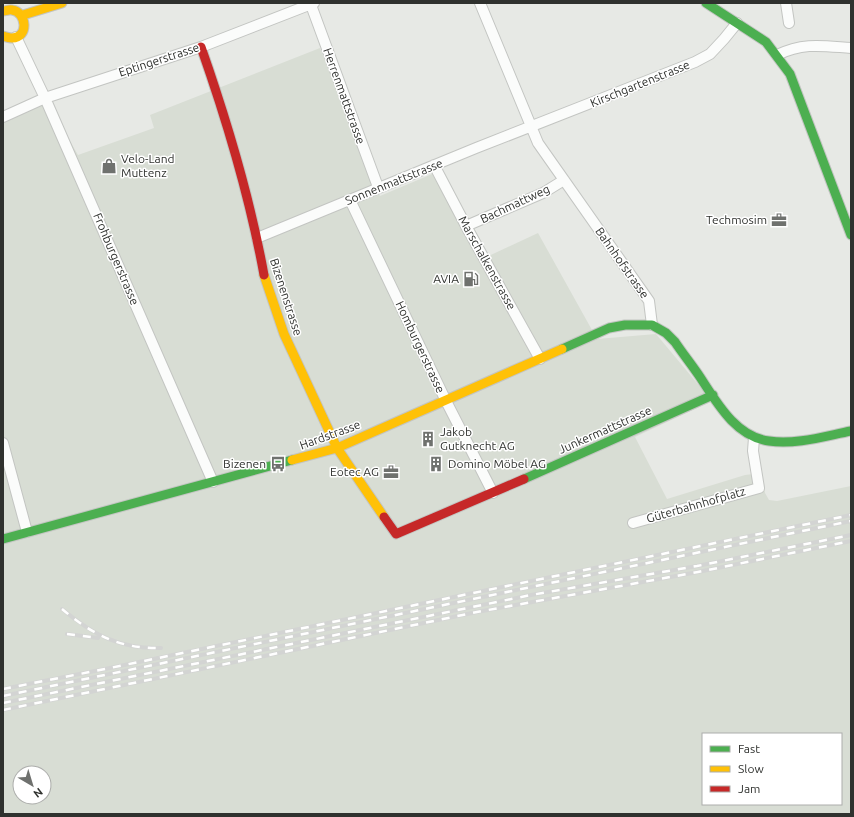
<svg xmlns="http://www.w3.org/2000/svg" width="854" height="817" font-family="Ubuntu,sans-serif">
<style>
.built{fill:#d8ddd4;fill-rule:evenodd}
.lines{fill:none;stroke-linecap:round;stroke-linejoin:round}
.street-casing{stroke:#c3c5c2;stroke-width:12}
.fast-casing{stroke:#c3c5c2;stroke-width:11}
.slow-casing{stroke:#c3c5c2;stroke-width:11}
.jam-casing{stroke:#c3c5c2;stroke-width:11}
.street{stroke:#fbfcfb;stroke-width:10}
.fast{stroke:#4caf50;stroke-width:9}
.slow{stroke:#ffc107;stroke-width:9}
.jam{stroke:#c62828;stroke-width:9}
.rail-casing{stroke:#d3d4d3;stroke-width:4}
.rail{stroke:#fff;stroke-width:2.5;stroke-dasharray:8;stroke-linecap:butt}
.labels{text-anchor:middle;stroke-width:3;stroke-linejoin:round;paint-order:stroke}
.street-label{font-size:12px;fill:#2f312e;stroke:#fff}
.poi-label{font-size:12px;fill:#2f312e;stroke:#fff;text-anchor:end}
</style>
<rect width="100%" height="100%" fill="#e7e9e5"/>
<path class="built" d="M 320,48 L 380,196 L 432,174 L 480,260 L 538,233 L 597,339 L 656,334 L 712,401 L 635,437 L 667,499 L 745,475 L 762,473 L 765,493 L 769,500 L 777,501 L 851,486 L 851,814 L 3,814 L 3,117 L 45,98 L 78,155 L 154,128 L 150,115 ZM 703,734 L 841,734 L 841,804 L 703,804 ZM 20,773 L 44,773 L 44,797 L 20,797 Z"/>
<g class="lines">
<g class="street-casing">
<path id="street" d="M 480,3 L 538,143 L 649,301 L 652,325
M 786,3 L 789,23
M 311,5 L 378,187
M 16,37 L 45,98 L 213,482
M 777,55 C 804,42 823,46 851,48
M 3,117 L 45,98 L 201,47 L 314,3
M 434,165 L 466,226 L 540,359
M 350,200 L 446,401 L 493,493
M 466,226 L 543,193 L 564,180
M 257,238 L 476,148 L 695,62 L 710,54 L 724,39 L 737,23
M 3,443 L 27,532
M 633,523 L 759,488 L 753,451 L 754,438"/>
</g>
<g class="fast-casing">
<path id="fast" d="M 706,3 L 766,42 L 790,74 L 851,235
M 562,349 L 609,328 L 625,325 L 652,325 L 666,333 L 675,342 C 683,354 692,365 700,377 C 717,403 736,437 769,441 C 796,445 825,436 851,431
M 524,479 L 713,395
M 3,539 L 292,460"/>
</g>
<g class="slow-casing">
<path id="slow" d="M 3,11 C 6,11 10,9 12,10 C 27,12 29,38 12,38 C 9,38 6,37 3,36
M 23,15 L 62,3
M 264,275 L 284,334 L 337,448 L 384,517
M 292,460 L 337,448 L 562,349"/>
</g>
<g class="jam-casing">
<path id="jam" d="M 201,47 C 227,121 250,198 264,275
M 384,517 L 396,534 L 524,479"/>
</g>
<use href="#street" class="street"/>
<use href="#fast" class="fast"/>
<use href="#slow" class="slow"/>
<use href="#jam" class="jam"/>
<g class="rail-casing">
<path id="rail" d="M 62,609 C 93,635 120,649 161,648
M 67,634 L 98,638
M 3,689 L 105,669 L 851,515
M 3,696 L 851,521
M 3,703 L 531,595 L 697,566 L 851,535
M 3,710 L 477,612 L 698,572 L 851,541"/>
</g>
<use href="#rail" class="rail"/>
</g>
<defs>
<g id="shop-bare" transform="scale(1.2)"><path d="M-5-2.5h2.3a2.7 3.5 0 0 1 5.4 0H5L5.5 6h-11ZM-1.5-2.5h3a1.5 2.3 0 0 0-3 0Z" fill="#6f716e" stroke="#fff" stroke-width="2.5" paint-order="stroke"/></g>
<g id="office-bare" transform="scale(1.2)"><path d="M-6-3h4V-5.5h4V-3h4V5H-6ZM-1-4.5V-3h2v-1.5ZM-6 0V1H6V0Z" fill="#6f716e" stroke="#fff" stroke-width="2.5" paint-order="stroke"/></g>
<g id="fuel-bare" transform="scale(1.2)"><path d="M-5.5-6h7V0h2V4h1.3V-2.5L3-4.5l.8-.8L6-3V5H2.5V1h-1V6h-7ZM-4.2-4.7v3.2H.2V-4.7Z" fill="#6f716e" stroke="#fff" stroke-width="2.5" paint-order="stroke"/></g>
<g id="building-bare" transform="scale(1.2)"><path d="M-4-6H4V6H1V3H-1V6H-4ZM-2.5-4.3h1.7v1.8h-1.7ZM.8-4.3h1.7v1.8H.8ZM-2.5-1h1.7V.8h-1.7ZM.8-1h1.7V.8H.8Z" fill="#6f716e" stroke="#fff" stroke-width="2.5" paint-order="stroke"/></g>
<g id="bus-bare" transform="scale(1.2)"><path d="M-5-6H5V4H4V6H2V4H-2V6H-4V4H-5ZM-3.5-4V0h7V-4ZM-3.5 1.2v1.5H-2V1.2ZM2 1.2v1.5H3.5V1.2Z" fill="#6f716e" stroke="#fff" stroke-width="2.5" paint-order="stroke"/></g>
</defs>
<g fill-rule="evenodd">
<use href="#shop-bare" x="109" y="166"/>
<use href="#office-bare" x="779" y="220"/>
<use href="#fuel-bare" x="471" y="279"/>
<use href="#building-bare" x="428" y="439"/>
<use href="#bus-bare" x="278" y="464"/>
<use href="#building-bare" x="436" y="464"/>
<use href="#office-bare" x="391" y="472"/>
</g>
<g class="labels">
<g class="street-label">
<text transform="translate(159 60) rotate(-18)" y="4">Eptingerstrasse</text>
<text transform="translate(640 84) rotate(-22)" y="4">Kirschgartenstrasse</text>
<text transform="translate(344 96) rotate(70)" y="4">Herrenmattstrasse</text>
<text transform="translate(394 182) rotate(-22)" y="4">Sonnenmattstrasse</text>
<text transform="translate(515 204) rotate(-25)" y="4">Bachmattweg</text>
<text transform="translate(116 259) rotate(67)" y="4">Frohburgerstrasse</text>
<text transform="translate(487 263) rotate(61)" y="4">Marschalkenstrasse</text>
<text transform="translate(622 263) rotate(55)" y="4">Bahnhofstrasse</text>
<text transform="translate(286 297) rotate(72)" y="4">Bizenenstrasse</text>
<text transform="translate(420 347) rotate(65)" y="4">Homburgerstrasse</text>
<text transform="translate(605 430) rotate(-24)" y="4">Junkermattstrasse</text>
<text transform="translate(330 435) rotate(-20)" y="4">Hardstrasse</text>
<text transform="translate(696 505) rotate(-16)" y="4">Güterbahnhofplatz</text>
</g>
<g class="poi-label">
<text x="121" y="163" text-anchor="start">Velo-Land<tspan x="121" dy="14">Muttenz</tspan></text>
<text x="767" y="224">Techmosim</text>
<text x="459" y="283">AVIA</text>
<text x="440" y="436" text-anchor="start">Jakob<tspan x="440" dy="14">Gutknecht AG</tspan></text>
<text x="266" y="468">Bizenen</text>
<text x="448" y="468" text-anchor="start">Domino Möbel AG</text>
<text x="379" y="476">Eotec AG</text>
</g>
</g>
<rect width="854" height="817" fill="none" stroke="#2f312e" stroke-width="8"/>
<rect x="702" y="733" width="140" height="72" fill="#ffffff" stroke="#acadab"/>
<rect x="710" y="746" width="20" height="6" fill="#4caf50" stroke="#acadab"/>
<text x="738" y="753" font-size="12" fill="#2f312e">Fast</text>
<rect x="710" y="766" width="20" height="6" fill="#ffc107" stroke="#acadab"/>
<text x="738" y="773" font-size="12" fill="#2f312e">Slow</text>
<rect x="710" y="786" width="20" height="6" fill="#c62828" stroke="#acadab"/>
<text x="738" y="793" font-size="12" fill="#2f312e">Jam</text>
<g transform="translate(32 785) rotate(142)"><circle r="19" fill="#ffffff" stroke="#acadab"/>
<path d="M0-3L7 15L0 10L-7 15Z" fill="#6f716e"/>
<text y="-6" font-size="11" font-weight="bold" text-anchor="middle" fill="#2f312e">N</text>
</g>
</svg>
